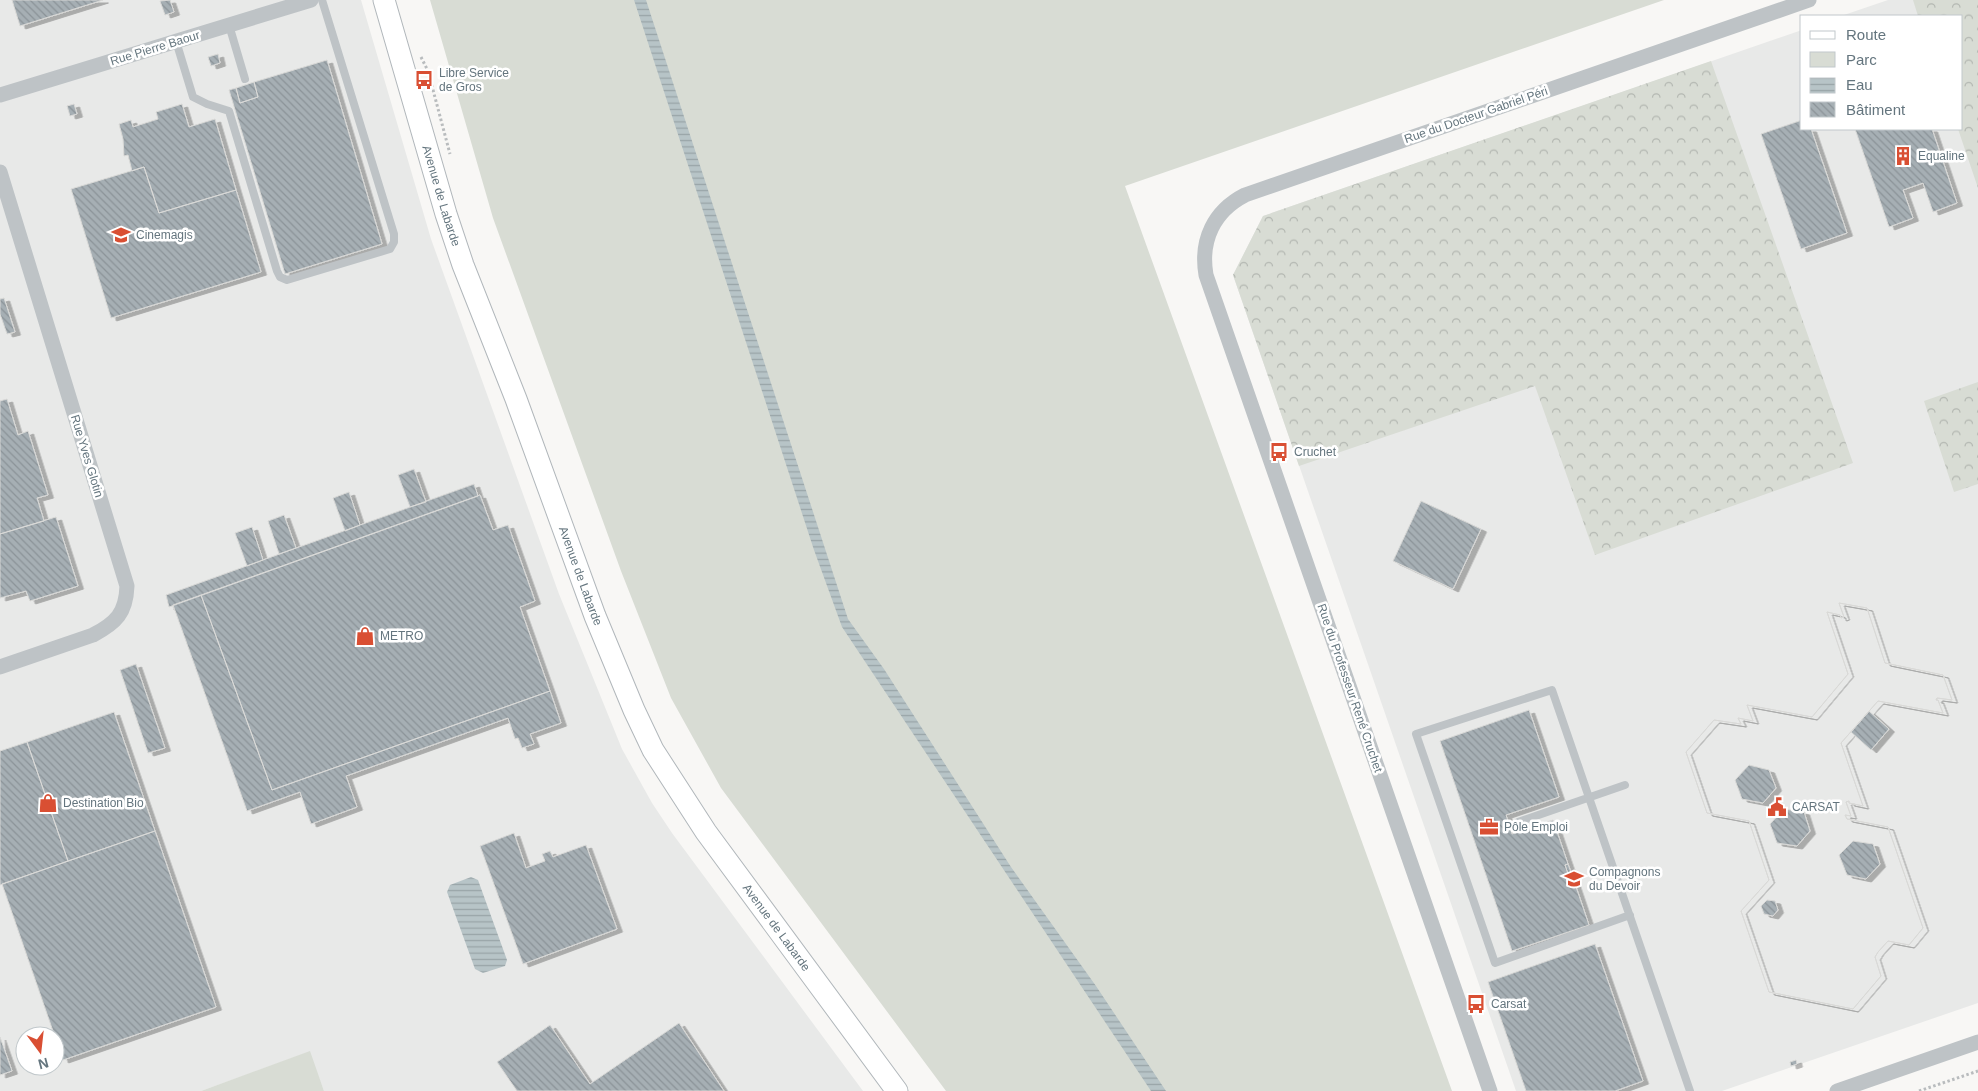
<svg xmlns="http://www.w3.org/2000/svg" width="1978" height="1091" font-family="Arial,sans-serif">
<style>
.built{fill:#e8e9e8;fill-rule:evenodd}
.green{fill:#d8dcd4}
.forest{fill:url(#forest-crowns)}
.water{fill:url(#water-rules)}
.building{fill:url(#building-back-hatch);stroke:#d9d9d7;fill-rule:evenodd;filter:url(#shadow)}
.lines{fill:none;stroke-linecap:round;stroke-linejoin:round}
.secondary-casing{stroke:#b1b7bb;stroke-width:23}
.path{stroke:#b9bcbe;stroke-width:3;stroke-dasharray:2.5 2.5;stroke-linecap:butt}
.lane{stroke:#bec3c6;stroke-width:8}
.street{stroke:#bec3c6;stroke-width:15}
.secondary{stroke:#fff;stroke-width:21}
.labels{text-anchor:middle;stroke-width:5;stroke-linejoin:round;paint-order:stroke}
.street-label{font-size:12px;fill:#64757e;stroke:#fff}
.poi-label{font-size:12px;fill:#64757e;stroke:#fff;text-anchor:start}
</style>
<defs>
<pattern id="forest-crowns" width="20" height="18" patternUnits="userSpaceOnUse" patternTransform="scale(1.25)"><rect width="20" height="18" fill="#d8dcd4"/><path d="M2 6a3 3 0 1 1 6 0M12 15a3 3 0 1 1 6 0" fill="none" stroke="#b3b7b1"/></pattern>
<pattern id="water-rules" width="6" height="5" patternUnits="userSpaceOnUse" patternTransform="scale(1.25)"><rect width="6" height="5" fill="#b7c4c7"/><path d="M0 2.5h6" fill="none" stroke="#98a4a7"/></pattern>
<pattern id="building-back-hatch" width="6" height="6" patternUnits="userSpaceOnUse" patternTransform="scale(1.25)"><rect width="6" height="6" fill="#a6afb4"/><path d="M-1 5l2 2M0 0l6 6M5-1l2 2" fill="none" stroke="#8b9398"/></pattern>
<filter id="shadow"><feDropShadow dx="5.5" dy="3" stdDeviation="0" flood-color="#0004"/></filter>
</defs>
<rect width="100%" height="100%" fill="#f8f7f5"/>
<path class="built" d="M 0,0 L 361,0 L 431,239 L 559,594 L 622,749 L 652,803 L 672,833 L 863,1091 L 324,1091 L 309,1052 L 201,1091 L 0,1091 ZM 25,1036 L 55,1036 L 55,1066 L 25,1066 Z
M 1888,0 L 1978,0 L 1978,1003 L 1722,1091 L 1516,1091 L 1233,275 L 1263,216 L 1802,30 L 1802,129 L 1962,129 L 1962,16 L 1841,16 Z"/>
<path class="green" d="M 430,0 L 1664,0 L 1125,186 L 1452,1091 L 946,1091 L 721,788 L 671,698 L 621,571 L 493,218 Z
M 310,1051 L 324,1091 L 201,1091 Z"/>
<path class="forest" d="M 1913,0 L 1978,0 L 1978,188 L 1958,129 L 1962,129 L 1962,16 L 1918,16 Z
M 1711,61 L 1853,463 L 1595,555 L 1535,386 L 1299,466 L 1233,275 L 1263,216 Z
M 1978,382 L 1978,484 L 1954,492 L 1924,401 Z"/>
<path class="water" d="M 634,0 L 646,0 L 848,619 L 884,669 L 1011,867 L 1096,986 L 1166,1091 L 1151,1091 L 842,627 L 814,550 Z
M 471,877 L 478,880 L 507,960 L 505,966 L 483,973 L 475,969 L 447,892 L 450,885 Z"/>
<path class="building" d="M 12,0 L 103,0 L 20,26 Z
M 170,0 L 174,12 L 165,15 L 160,1 Z
M 218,54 L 220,63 L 211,66 L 208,57 Z
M 327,60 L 382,244 L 285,274 L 229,90 L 236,88 L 240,103 L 258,97 L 254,82 Z
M 254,82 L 258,97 L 240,103 L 236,88 Z
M 74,104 L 77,114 L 70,116 L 67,106 Z
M 182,104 L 189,127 L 215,119 L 236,190 L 159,213 L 144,167 L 132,171 L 128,155 L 124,156 L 123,139 L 119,124 L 131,120 L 133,127 L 158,119 L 156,112 Z
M 1802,120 L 1802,129 L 1811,129 L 1847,233 L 1801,249 L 1761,134 Z
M 1855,129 L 1932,129 L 1957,203 L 1933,212 L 1923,183 L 1903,190 L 1913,218 L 1889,227 Z
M 144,167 L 159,213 L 236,190 L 261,272 L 111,318 L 71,189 Z
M 4,298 L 15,332 L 7,334 L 0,314 L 0,299 Z
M 7,399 L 18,435 L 28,431 L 48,495 L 37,498 L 44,521 L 0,534 L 0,401 Z
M 414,469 L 426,502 L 410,507 L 398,475 Z
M 474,484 L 478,496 L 169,607 L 166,595 Z
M 349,492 L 360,525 L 345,531 L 333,498 Z
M 480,495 L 493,530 L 508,525 L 535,601 L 520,607 L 550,691 L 272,790 L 201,595 Z
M 1421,501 L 1481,529 L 1453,589 L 1393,561 Z
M 284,515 L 296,548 L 279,554 L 268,521 Z
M 56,517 L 78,586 L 30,601 L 26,591 L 0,598 L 0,534 Z
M 252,527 L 263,560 L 247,566 L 235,533 Z
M 201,595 L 272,790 L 550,691 L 561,723 L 530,734 L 534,744 L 522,748 L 518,738 L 515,739 L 508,718 L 346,776 L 357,807 L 311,824 L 300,792 L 247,811 L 173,605 Z
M 1839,603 L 1867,608 L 1885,663 L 1943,675 L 1952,700 L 1937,698 L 1936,700 L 1938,700 L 1943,713 L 1878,701 L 1841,743 L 1863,806 L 1849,803 L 1849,801 L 1846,802 L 1851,816 L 1845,815 L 1847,819 L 1888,827 L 1923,928 L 1909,945 L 1888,941 L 1878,952 L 1875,957 L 1881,976 L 1853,1009 L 1769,992 L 1741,911 L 1769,880 L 1749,821 L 1707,813 L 1686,752 L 1714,720 L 1741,724 L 1738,718 L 1753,721 L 1747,705 L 1812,717 L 1848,674 L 1827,612 L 1840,615 L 1841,618 L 1844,617 ZM 1749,765 L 1769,770 L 1776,788 L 1763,803 L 1742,799 L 1735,780 ZM 1784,809 L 1804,812 L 1810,831 L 1797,846 L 1777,843 L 1770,824 ZM 1853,841 L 1873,844 L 1880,864 L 1866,879 L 1847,875 L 1839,855 ZM 1767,900 L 1775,901 L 1778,910 L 1773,916 L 1764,914 L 1761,906 Z
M 1839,603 L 1867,608 L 1885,663 L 1943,675 L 1952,700 L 1937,698 L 1936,700 L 1938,700 L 1943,713 L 1878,701 L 1841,743 L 1863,806 L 1849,803 L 1849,801 L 1846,802 L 1851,816 L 1845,815 L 1847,819 L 1888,827 L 1923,928 L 1909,945 L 1888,941 L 1878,952 L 1875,957 L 1881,976 L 1853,1009 L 1769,992 L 1741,911 L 1769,880 L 1749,821 L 1707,813 L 1686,752 L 1714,720 L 1741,724 L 1738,718 L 1753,721 L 1747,705 L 1812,717 L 1848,674 L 1827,612 L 1840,615 L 1841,618 L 1844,617 Z
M 136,664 L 165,748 L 148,753 L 120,670 Z
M 1529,710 L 1559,797 L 1506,815 L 1512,834 L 1553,820 L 1568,864 L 1565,865 L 1571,882 L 1574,881 L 1589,925 L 1512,951 L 1440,741 Z
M 1869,711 L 1889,729 L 1871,750 L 1851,732 Z
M 114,712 L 155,831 L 68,861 L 27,742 Z
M 27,742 L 68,861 L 0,885 L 0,751 Z
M 155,831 L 216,1007 L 63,1060 L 2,884 Z
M 514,833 L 526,868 L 545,861 L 542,854 L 550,851 L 553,857 L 586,845 L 617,929 L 523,964 L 480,846 Z
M 1568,864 L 1574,881 L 1571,882 L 1565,865 Z
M 1595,944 L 1643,1081 L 1615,1091 L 1526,1091 L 1488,982 Z
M 679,1023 L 724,1091 L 517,1091 L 497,1062 L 550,1025 L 590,1084 Z
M 0,1037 L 12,1071 L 0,1075 Z
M 1796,1060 L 1797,1064 L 1791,1066 L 1790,1062 Z"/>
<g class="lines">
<g class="secondary-casing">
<g id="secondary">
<path id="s1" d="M 384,0 L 446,214 L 463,265 L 516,399 L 595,616 L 634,710 L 653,750 L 706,832 L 897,1091"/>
</g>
</g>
<path class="path" d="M 421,57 L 428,71 L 450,154
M 1919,1091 L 1978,1071"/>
<path class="lane" d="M 229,25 L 245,79
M 176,41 L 193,97 L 207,104 L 229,111 L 277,271 L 280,277 L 287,280 L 390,249 L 394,242 L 394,234 L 322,0
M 1518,822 L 1625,785
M 1630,915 L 1495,963 L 1416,734 L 1552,690 L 1690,1091"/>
<path class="street" d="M 0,95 L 311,0
M 0,172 L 127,586 C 126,613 116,623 93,635 L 0,667
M 1490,1091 L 1206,275 C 1200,240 1214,211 1245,195 L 1809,0
M 1837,1091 L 1978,1042"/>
<use href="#secondary" class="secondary"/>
</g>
<defs>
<g id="bus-bare" transform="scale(1.5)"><path d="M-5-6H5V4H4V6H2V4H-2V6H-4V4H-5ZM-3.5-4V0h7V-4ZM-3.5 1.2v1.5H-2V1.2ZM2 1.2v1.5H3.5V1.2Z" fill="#d94f33" stroke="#fff" stroke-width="2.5" paint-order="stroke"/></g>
<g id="building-bare" transform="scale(1.5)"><path d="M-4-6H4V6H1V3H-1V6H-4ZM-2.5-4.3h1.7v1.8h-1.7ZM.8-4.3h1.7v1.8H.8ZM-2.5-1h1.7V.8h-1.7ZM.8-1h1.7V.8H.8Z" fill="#d94f33" stroke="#fff" stroke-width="2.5" paint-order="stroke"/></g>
<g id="university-bare" transform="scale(1.5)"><path d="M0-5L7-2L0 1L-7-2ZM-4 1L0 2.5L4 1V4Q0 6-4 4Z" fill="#d94f33" stroke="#fff" stroke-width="2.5" paint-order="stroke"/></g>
<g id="shop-bare" transform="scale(1.5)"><path d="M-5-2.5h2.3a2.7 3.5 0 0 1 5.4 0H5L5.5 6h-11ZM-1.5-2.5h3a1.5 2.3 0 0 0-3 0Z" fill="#d94f33" stroke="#fff" stroke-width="2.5" paint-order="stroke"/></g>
<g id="civic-bare" transform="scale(1.5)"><path d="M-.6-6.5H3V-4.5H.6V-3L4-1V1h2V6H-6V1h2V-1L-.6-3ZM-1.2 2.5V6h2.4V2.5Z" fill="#d94f33" stroke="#fff" stroke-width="2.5" paint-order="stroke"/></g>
<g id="office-bare" transform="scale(1.5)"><path d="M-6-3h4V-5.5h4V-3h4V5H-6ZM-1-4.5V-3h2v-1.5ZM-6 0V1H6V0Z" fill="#d94f33" stroke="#fff" stroke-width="2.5" paint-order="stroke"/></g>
</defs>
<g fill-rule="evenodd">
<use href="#bus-bare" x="424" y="80"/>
<use href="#building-bare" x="1903" y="156"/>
<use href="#university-bare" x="121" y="235"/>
<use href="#bus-bare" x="1279" y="452"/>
<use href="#shop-bare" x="365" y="636"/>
<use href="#shop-bare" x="48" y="803"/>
<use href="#civic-bare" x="1777" y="807"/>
<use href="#office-bare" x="1489" y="827"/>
<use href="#university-bare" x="1574" y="879"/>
<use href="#bus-bare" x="1476" y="1004"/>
</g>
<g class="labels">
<g class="street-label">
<text transform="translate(155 48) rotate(-17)" y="4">Rue Pierre Baour</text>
<text transform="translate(1476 115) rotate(-19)" y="4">Rue du Docteur Gabriel Péri</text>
<text dy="4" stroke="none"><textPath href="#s1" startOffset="204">Avenue de Labarde</textPath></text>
<text transform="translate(87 456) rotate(73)" y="4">Rue Yves Glotin</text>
<text dy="4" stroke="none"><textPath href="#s1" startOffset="609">Avenue de Labarde</textPath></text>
<text transform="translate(1350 688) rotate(71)" y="4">Rue du Professeur René Cruchet</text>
<text dy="4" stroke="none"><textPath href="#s1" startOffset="1014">Avenue de Labarde</textPath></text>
</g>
<g class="poi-label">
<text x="439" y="77">Libre Service<tspan x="439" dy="14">de Gros</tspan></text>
<text x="1918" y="160">Equaline</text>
<text x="136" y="239">Cinemagis</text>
<text x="1294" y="456">Cruchet</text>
<text x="380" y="640">METRO</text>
<text x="63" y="807">Destination Bio</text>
<text x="1792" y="811">CARSAT</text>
<text x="1504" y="831">Pôle Emploi</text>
<text x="1589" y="876">Compagnons<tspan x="1589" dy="14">du Devoir</tspan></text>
<text x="1491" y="1008">Carsat</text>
</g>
</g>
<rect x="1800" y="15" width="162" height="115" fill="#ffffff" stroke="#c1c8cb"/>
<rect x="1810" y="31" width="25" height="8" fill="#ffffff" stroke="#c1c8cb"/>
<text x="1846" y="40" font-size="15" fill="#64757e">Route</text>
<rect x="1810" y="52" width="25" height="15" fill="#d8dcd4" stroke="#c1c8cb"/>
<text x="1846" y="65" font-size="15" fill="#64757e">Parc</text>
<rect x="1810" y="78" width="25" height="15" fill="url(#water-rules)" stroke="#c1c8cb"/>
<text x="1846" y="90" font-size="15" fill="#64757e">Eau</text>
<rect x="1810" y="102" width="25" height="15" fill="url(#building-back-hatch)" stroke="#c1c8cb"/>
<text x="1846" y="115" font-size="15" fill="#64757e">Bâtiment</text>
<g transform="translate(40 1051) rotate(165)"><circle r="24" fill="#ffffff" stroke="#c1c8cb"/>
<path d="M0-4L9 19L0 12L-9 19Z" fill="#d94f33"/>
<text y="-8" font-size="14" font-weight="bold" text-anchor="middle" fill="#64757e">N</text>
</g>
</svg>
